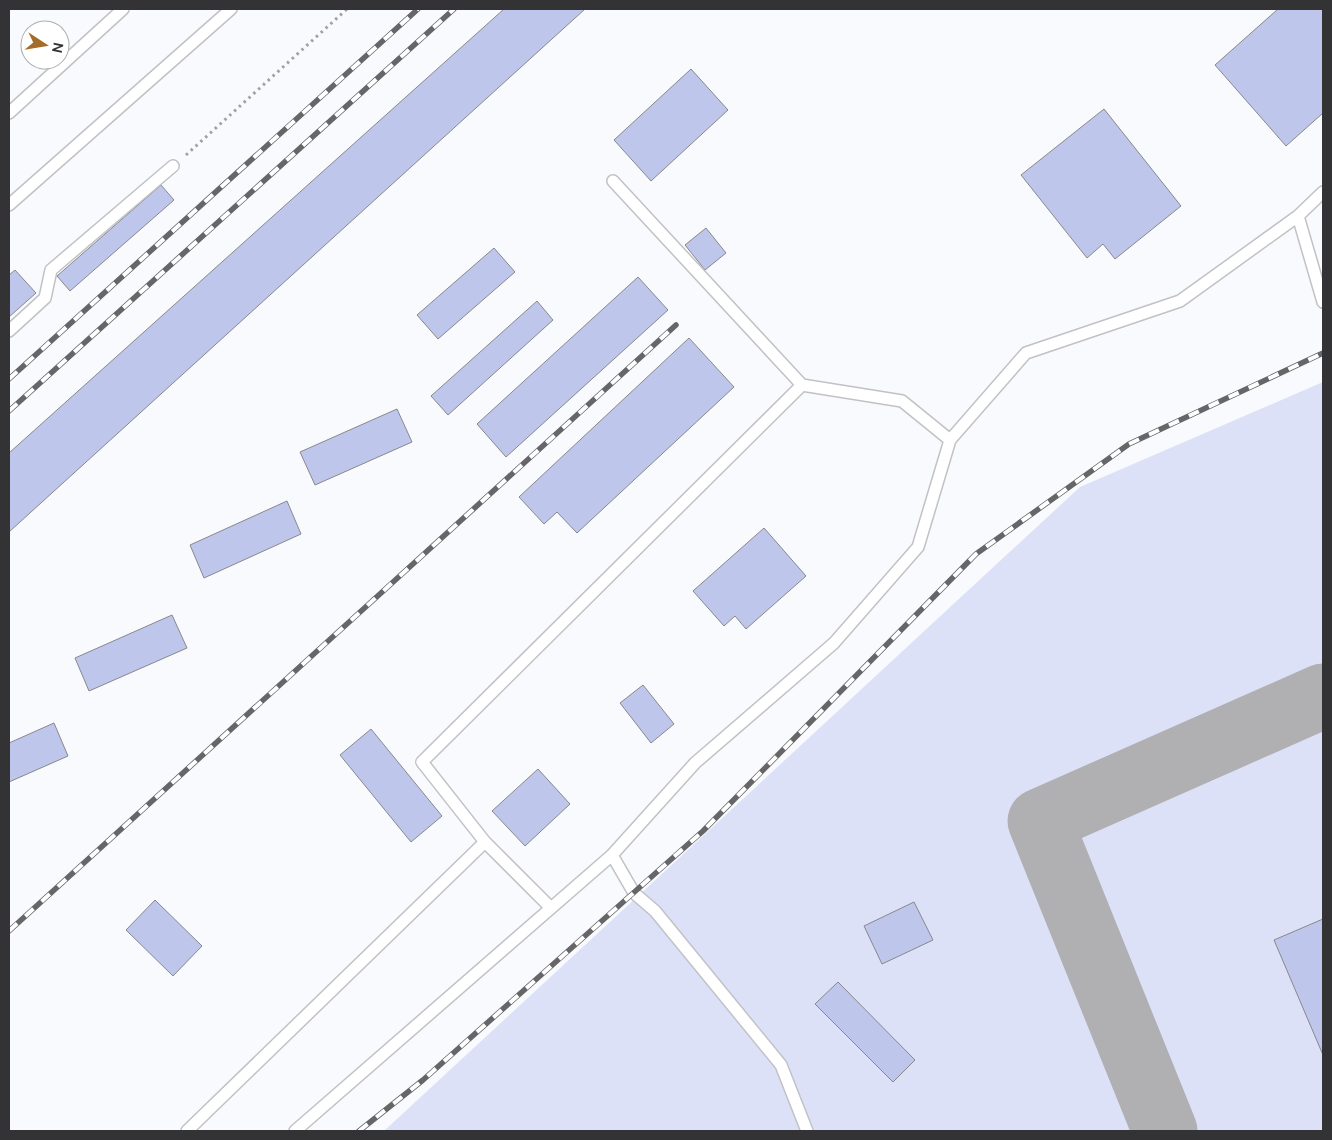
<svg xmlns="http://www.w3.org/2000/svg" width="1332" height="1140" font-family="'DM Sans',sans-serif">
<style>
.green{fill:#dce1f8}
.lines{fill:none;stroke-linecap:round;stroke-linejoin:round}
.taxiway{stroke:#b0b0b2;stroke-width:65}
.building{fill:#bfc6ec;stroke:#88888b}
.service-casing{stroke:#c1c2c5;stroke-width:14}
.path{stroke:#a0a1a3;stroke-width:3;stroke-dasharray:2.5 4;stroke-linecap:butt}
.service{stroke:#fff;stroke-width:11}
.rail-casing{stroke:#666668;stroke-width:5.5}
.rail{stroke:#fff;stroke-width:4;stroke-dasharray:11;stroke-linecap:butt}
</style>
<rect width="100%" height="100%" fill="#f9fafd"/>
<path class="green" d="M 1323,382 L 1323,1131 L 384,1131 L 1080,487 Z"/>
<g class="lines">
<path class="taxiway" d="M 1165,1131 L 1040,821 L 1323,696"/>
</g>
<path class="building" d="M 504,9 L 585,9 L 9,532 L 9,453 Z
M 1278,9 L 1323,9 L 1323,113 L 1286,146 L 1215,65 Z
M 691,69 L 728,110 L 651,181 L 614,140 Z
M 1104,109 L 1181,206 L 1115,259 L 1103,244 L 1087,258 L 1021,175 Z
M 161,185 L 174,200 L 70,291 L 57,276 Z
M 706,228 L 726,253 L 705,270 L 685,245 Z
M 494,248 L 515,272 L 438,339 L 417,315 Z
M 15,270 L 36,293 L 9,317 L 9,275 Z
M 638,277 L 668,310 L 506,457 L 477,424 Z
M 537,301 L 553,320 L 448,415 L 431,396 Z
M 689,338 L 734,387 L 577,533 L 557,512 L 544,524 L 519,497 Z
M 397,409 L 412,442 L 315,485 L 300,452 Z
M 287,501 L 301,534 L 204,578 L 190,545 Z
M 764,528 L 806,576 L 746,629 L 735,616 L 724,626 L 693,591 Z
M 172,615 L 187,648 L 89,691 L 75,658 Z
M 643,685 L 674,724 L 651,743 L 620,703 Z
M 54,723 L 68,756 L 9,782 L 9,743 Z
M 371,729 L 442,816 L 411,842 L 340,755 Z
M 538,769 L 570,804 L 525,846 L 492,811 Z
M 155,900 L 202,946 L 173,976 L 126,930 Z
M 914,902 L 933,940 L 882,964 L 864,926 Z
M 1323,919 L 1323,1055 L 1274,940 Z
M 838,982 L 915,1060 L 893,1082 L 815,1004 Z"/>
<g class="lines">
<g class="service-casing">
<path id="service" d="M 9,113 L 123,9
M 613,181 L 802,385
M 9,205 L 231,9
M 1298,216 L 1323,302
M 9,331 L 45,298 L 51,270 L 173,166
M 485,842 L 551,908
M 612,855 L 634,893 L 655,911 L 781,1065 L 807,1131
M 187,1131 L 485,842 L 422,762 L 802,385 L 902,401 L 950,440
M 295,1131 L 612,855 L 695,763 L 834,643 L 918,547 L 950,440 L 1026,353 L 1180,301 L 1298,216 L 1323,192"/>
</g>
<path class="path" d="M 186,155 L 347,9"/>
<use href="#service" class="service"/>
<g class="rail-casing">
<path id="rail" d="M 9,379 L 418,9
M 9,411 L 454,9
M 9,931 L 676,325
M 359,1131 L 423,1080 L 703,831 L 976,554 L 1129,444 L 1323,353"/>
</g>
<use href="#rail" class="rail"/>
</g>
<rect width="1332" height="1140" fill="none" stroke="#333335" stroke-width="20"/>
<g transform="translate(45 45) rotate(102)"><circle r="24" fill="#ffffff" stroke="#adadae"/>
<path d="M0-4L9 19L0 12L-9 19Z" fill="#a46c28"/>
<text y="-8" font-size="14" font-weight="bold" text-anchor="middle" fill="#333335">N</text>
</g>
</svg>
